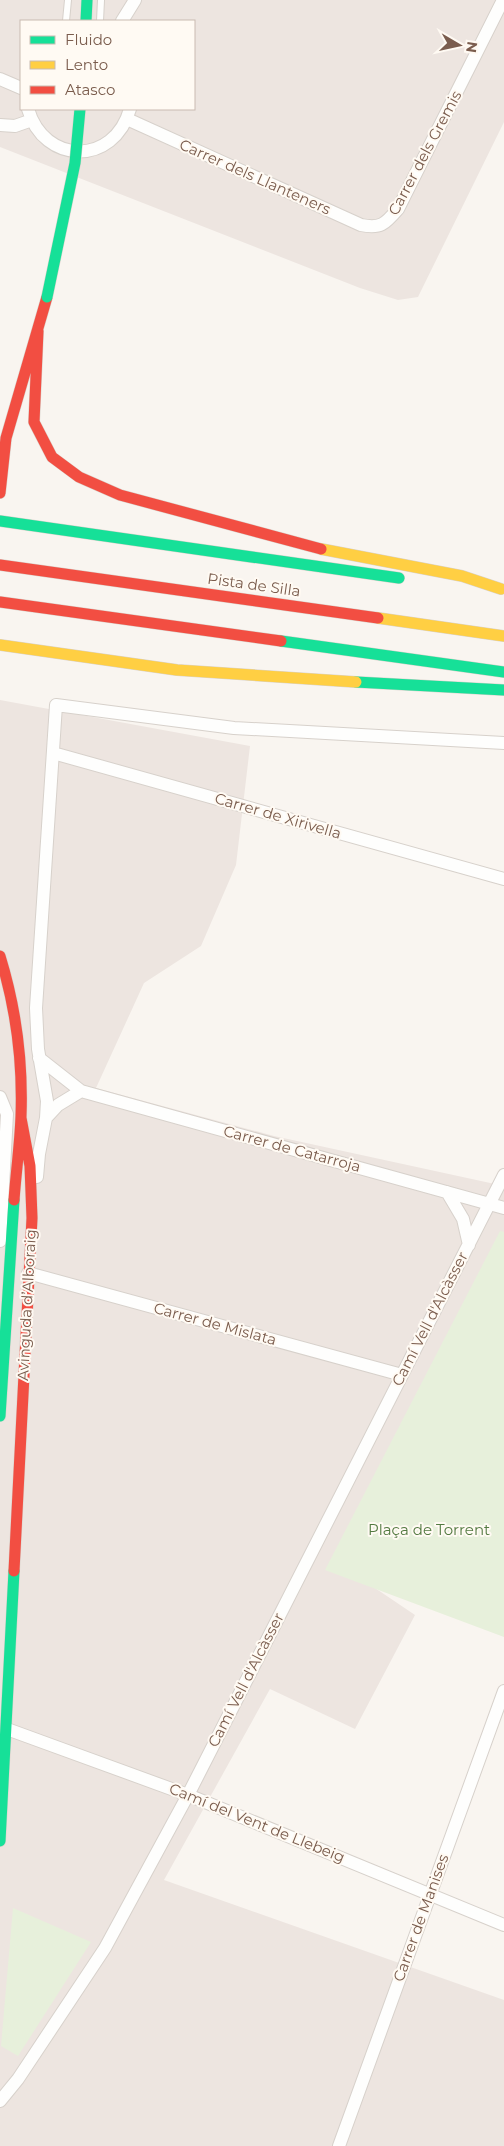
<svg xmlns="http://www.w3.org/2000/svg" width="504" height="2146" font-family="Montserrat,sans-serif">
<style>
.industrial{fill:#ede5e0;fill-rule:evenodd}
.green{fill:#e7f0db}
.lines{fill:none;stroke-linecap:round;stroke-linejoin:round}
.lane-casing{stroke:#d7d1cb;stroke-width:8}
.street-casing{stroke:#d7d1cb;stroke-width:14}
.fast-casing{stroke:#d9d2cb;stroke-width:12}
.slow-casing{stroke:#d9d2cb;stroke-width:12}
.jam-casing{stroke:#d9d2cb;stroke-width:12}
.lane{stroke:#fefefd;stroke-width:6}
.street{stroke:#fefefd;stroke-width:12}
.fast{stroke:#16e098;stroke-width:11}
.slow{stroke:#ffcf43;stroke-width:11}
.jam{stroke:#f24e42;stroke-width:11}
.fast-bridge-casing{stroke:#d9d2cb;stroke-width:12;stroke-linecap:butt}
.fast-bridge{stroke:#16e098;stroke-width:11}
.labels{text-anchor:middle;stroke-width:4;stroke-linejoin:round;paint-order:stroke}
.street-label{font-size:15px;fill:#7a5c4d;stroke:#fffaf3}
.park-label{font-size:15px;fill:#537a41;stroke:#fffaf3}
</style>
<rect width="100%" height="100%" fill="#f9f5f0"/>
<path class="industrial" d="M 0,0 L 504,0 L 504,122 L 418,297 L 398,300 L 360,288 L 0,147 ZM 21,21 L 194,21 L 194,109 L 21,109 Z
M 0,700 L 250,746 L 236,865 L 201,946 L 144,983 L 96,1088 L 274,1136 L 504,1186 L 504,1251 L 332,1559 L 415,1615 L 355,1729 L 270,1689 L 164,1880 L 504,2000 L 504,2146 L 0,2146 Z"/>
<path class="green" d="M 500,1231 L 504,1232 L 504,1637 L 325,1570 Z
M 13,1908 L 91,1942 L 18,2056 L 1,2046 Z"/>
<g class="lines">
<g class="lane-casing">
<path id="lane" d="M 66,21 L 68,0
M 100,21 L 101,0"/>
</g>
<g class="street-casing">
<path id="street" d="M 122,21 L 135,0
M 0,79 L 21,88
M 28,109 C 44,165 114,166 130,109
M 127,119 L 361,225 C 381,229 385,224 398,209 L 503,0
M 0,125 L 15,126 L 32,120
M 53,753 L 504,879
M 39,1058 L 81,1091 L 504,1208
M 0,1097 L 7,1114 L 0,1241
M 46,1118 L 58,1105 L 81,1091
M 37,1177 L 39,1154 L 46,1118 L 47,1101 L 38,1049 L 36,1008 L 56,705 L 234,728 L 504,743
M 447,1192 L 463,1219 L 469,1245
M 28,1273 L 402,1375
M 7,1729 L 188,1795 L 504,1925
M 0,2101 L 18,2079 L 105,1948 L 188,1795 L 504,1175
M 339,2146 L 504,1691"/>
</g>
<g class="fast-casing">
<path id="fast" d="M 86,21 L 87,0
M 0,521 L 399,578
M 281,641 L 504,672
M 356,682 L 504,690
M 0,1416 L 14,1200
M 0,1841 L 14,1571"/>
</g>
<g class="slow-casing">
<path id="slow" d="M 321,549 L 462,576 L 501,589
M 378,618 L 504,636
M 0,645 L 177,670 L 356,682"/>
</g>
<g class="jam-casing">
<path id="jam" d="M 38,331 L 34,422 L 52,457 L 79,477 L 120,495 L 321,549
M 0,493 L 6,438 L 47,297
M 0,565 L 378,618
M 0,602 L 281,641
M 0,956 C 16,1008 23,1061 21,1116 C 20,1144 16,1172 14,1200
M 14,1571 L 32,1218 L 30,1166 L 21,1118"/>
</g>
<use href="#lane" class="lane"/>
<use href="#street" class="street"/>
<use href="#fast" class="fast"/>
<use href="#slow" class="slow"/>
<use href="#jam" class="jam"/>
<g class="fast-bridge-casing">
<path id="fast-bridge" d="M 47,297 L 75,163 L 80,109"/>
</g>
<use href="#fast-bridge" class="fast-bridge"/>
</g>
<g class="labels">
<g class="street-label">
<text transform="translate(425 153) rotate(-62)" y="5">Carrer dels Gremis</text>
<text transform="translate(255 177) rotate(24)" y="5">Carrer dels Llanteners</text>
<text transform="translate(254 585) rotate(8)" y="5">Pista de Silla</text>
<text transform="translate(278 816) rotate(16)" y="5">Carrer de Xirivella</text>
<text transform="translate(292 1149) rotate(15)" y="5">Carrer de Catarroja</text>
<text transform="translate(27 1305) rotate(-87)" y="5">Avinguda d’Alboraig</text>
<text transform="translate(430 1319) rotate(-63)" y="5">Camí Vell d'Alcàsser</text>
<text transform="translate(215 1324) rotate(15)" y="5">Carrer de Mislata</text>
<text transform="translate(246 1680) rotate(-63)" y="5">Camí Vell d'Alcàsser</text>
<text transform="translate(257 1823) rotate(22)" y="5">Camí del Vent de Llebeig</text>
<text transform="translate(421 1918) rotate(-70)" y="5">Carrer de Manises</text>
</g>
<g class="park-label">
<text x="429" y="1535">Plaça de Torrent</text>
</g>
</g>
<rect x="20" y="20" width="175" height="90" fill="#fffaf3" stroke="#cabbb1"/>
<rect x="30" y="36" width="25" height="8" fill="#16e098" stroke="#cabbb1"/>
<text x="65" y="45" font-size="15" fill="#7a5c4d">Fluido</text>
<rect x="30" y="61" width="25" height="8" fill="#ffcf43" stroke="#cabbb1"/>
<text x="65" y="70" font-size="15" fill="#7a5c4d">Lento</text>
<rect x="30" y="86" width="25" height="8" fill="#f24e42" stroke="#cabbb1"/>
<text x="65" y="95" font-size="15" fill="#7a5c4d">Atasco</text>
<g transform="translate(459 45) rotate(99)" stroke="#fffaf3" stroke-width="4" paint-order="stroke">
<path d="M0-4L9 19L0 12L-9 19Z" fill="#7a5c4d"/>
<text y="-8" font-size="14" font-weight="bold" text-anchor="middle" fill="#7a5c4d">N</text>
</g>
</svg>
